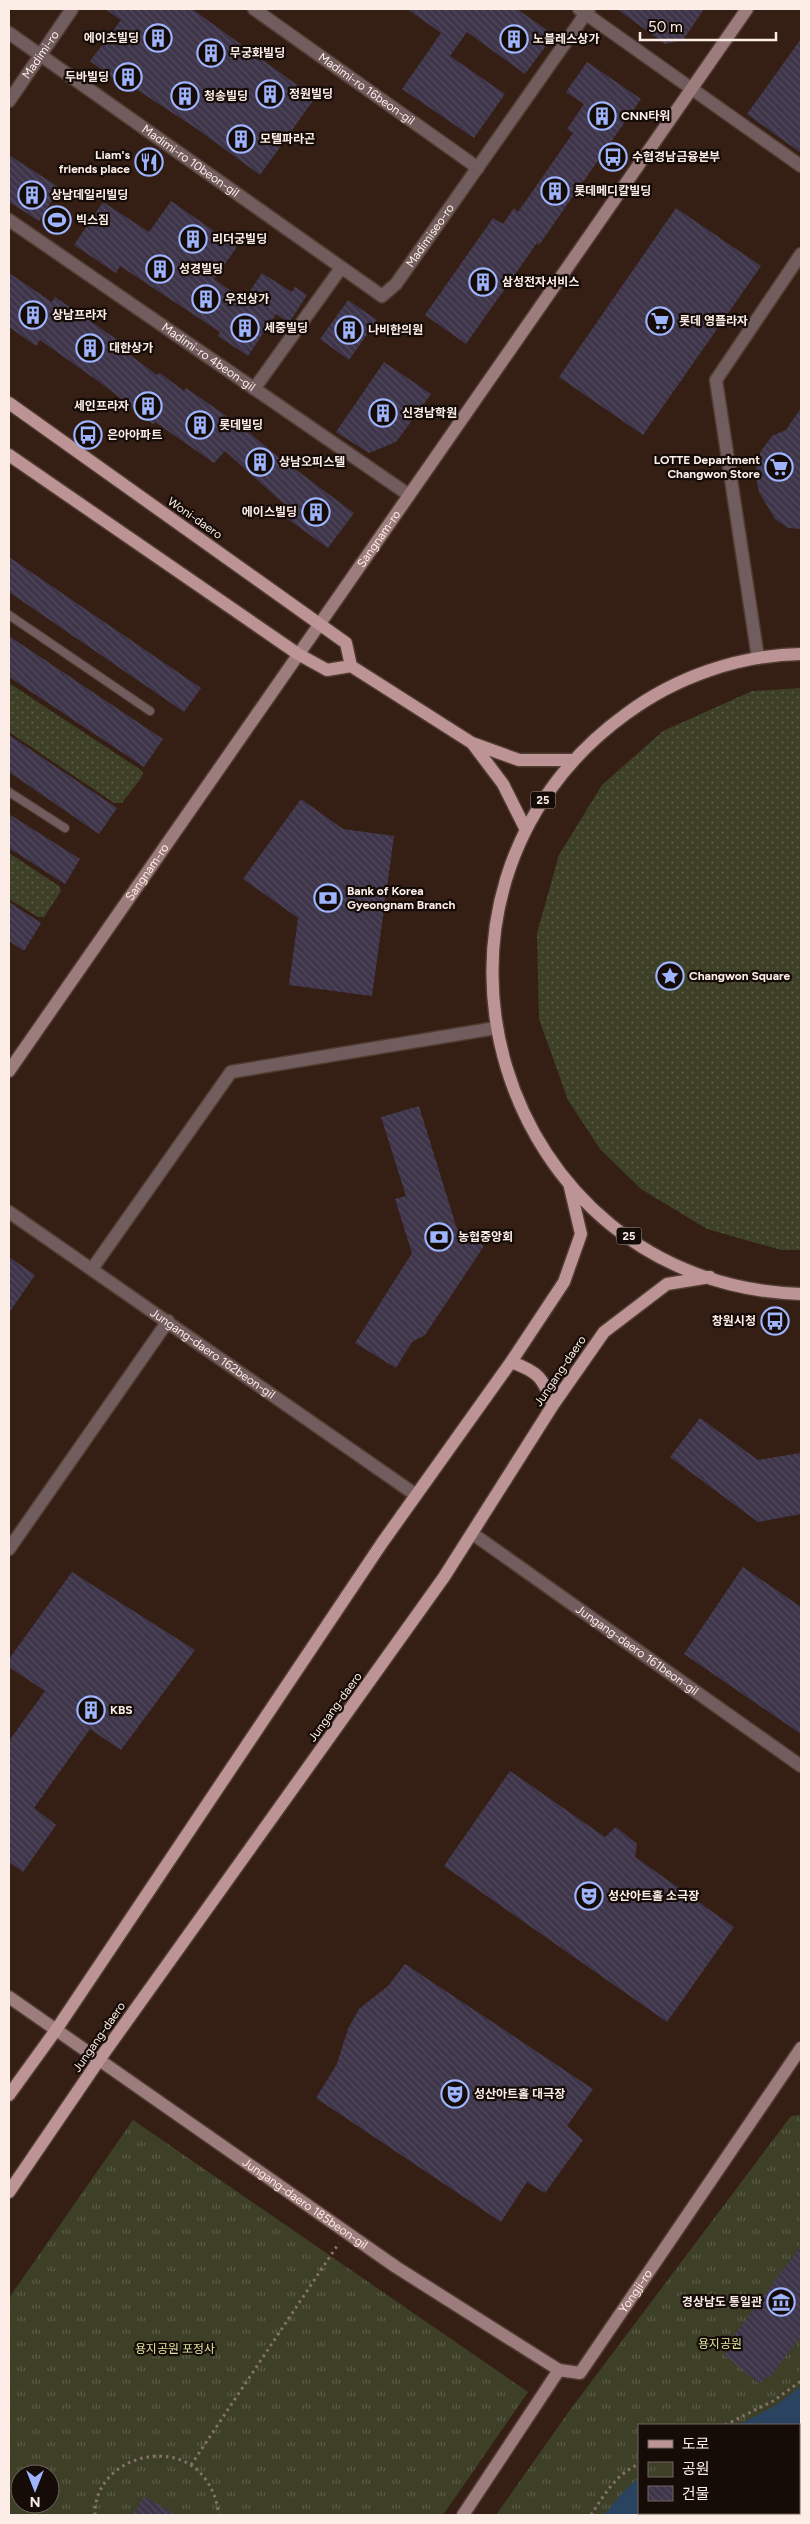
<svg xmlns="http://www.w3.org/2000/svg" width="810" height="2524" font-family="Figtree,'Noto Sans KR',sans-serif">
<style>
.grass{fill:url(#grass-dots)}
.park{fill:url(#park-tufts);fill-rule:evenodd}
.water{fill:#2a4360}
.building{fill:url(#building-back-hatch)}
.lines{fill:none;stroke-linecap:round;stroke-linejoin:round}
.service-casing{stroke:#513c32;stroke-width:10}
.minor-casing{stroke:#513c32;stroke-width:15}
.secondary-casing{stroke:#513c32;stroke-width:15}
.primary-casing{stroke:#513c32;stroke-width:15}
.path{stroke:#86726a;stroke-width:3;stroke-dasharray:2.5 4;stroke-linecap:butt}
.service{stroke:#715d5d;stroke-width:8}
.minor{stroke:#715d5d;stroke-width:12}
.secondary{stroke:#9c7c7d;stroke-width:12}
.primary{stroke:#bd9495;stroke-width:12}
.labels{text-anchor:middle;stroke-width:4.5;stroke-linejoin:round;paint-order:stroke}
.shield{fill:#150b07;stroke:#b7a9a4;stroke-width:1}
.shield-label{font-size:11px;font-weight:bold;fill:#fdede7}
.poi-label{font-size:12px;font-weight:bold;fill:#fdede7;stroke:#150b07;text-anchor:start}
.street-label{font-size:12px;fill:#fdede7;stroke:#150b07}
.park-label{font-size:12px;fill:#dae49f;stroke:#150b07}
</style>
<defs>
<pattern id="grass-dots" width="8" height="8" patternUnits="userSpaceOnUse" patternTransform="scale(1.25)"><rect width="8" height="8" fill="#3d4027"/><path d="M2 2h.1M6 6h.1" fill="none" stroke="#5a5c46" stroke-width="1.8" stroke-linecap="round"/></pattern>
<pattern id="park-tufts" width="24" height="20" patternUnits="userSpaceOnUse" patternTransform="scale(1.25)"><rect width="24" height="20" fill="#3d4027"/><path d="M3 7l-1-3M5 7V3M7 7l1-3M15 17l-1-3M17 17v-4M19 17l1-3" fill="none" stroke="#5a5c46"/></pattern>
<pattern id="building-back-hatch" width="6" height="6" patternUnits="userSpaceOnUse" patternTransform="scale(1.25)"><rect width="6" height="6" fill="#3e354a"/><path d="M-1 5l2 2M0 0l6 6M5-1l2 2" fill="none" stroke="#51495b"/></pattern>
</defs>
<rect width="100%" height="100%" fill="#351f15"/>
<path class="grass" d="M 9,683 L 141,770 L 143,773 L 141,778 L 122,803 L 114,803 L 9,732 Z
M 801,688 L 801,1250 L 781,1250 L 707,1229 L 641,1189 L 600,1149 L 568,1100 L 539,1019 L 537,933 L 559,855 L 602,785 L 663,731 L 752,691 Z
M 9,853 L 59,886 L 61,891 L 44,917 L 38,917 L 9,899 Z"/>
<path class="park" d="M 801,2115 L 801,2515 L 496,2515 L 570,2410 L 791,2116 ZM 639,2425 L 799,2425 L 799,2513 L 639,2513 Z
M 133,2120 L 528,2392 L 443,2515 L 9,2515 L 9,2298 ZM 20,2474 L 50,2474 L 50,2504 L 20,2504 Z"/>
<path class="water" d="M 801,2386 L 801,2515 L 604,2515 L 625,2490 L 639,2478 L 639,2513 L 799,2513 L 799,2425 L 738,2425 L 775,2406 Z"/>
<path class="building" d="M 105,9 L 192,9 L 315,98 L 260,175 L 197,129 L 136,89 L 133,93 L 90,61 L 121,20 Z
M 407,9 L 517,9 L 554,35 L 525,74 L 467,32 L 450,56 L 505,94 L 474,138 L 402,89 L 441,33 Z
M 617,9 L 704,9 L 683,40 L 665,44 Z
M 801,39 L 801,153 L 747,114 Z
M 587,62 L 641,99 L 539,245 L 537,243 L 466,344 L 425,315 L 493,218 L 503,224 L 514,208 L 518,212 L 573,133 L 567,129 L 584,104 L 566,92 Z
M 9,155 L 60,188 L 39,221 L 9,202 Z
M 171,201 L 237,247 L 214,279 L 244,300 L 262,273 L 292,292 L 295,287 L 307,295 L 289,323 L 276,314 L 248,356 L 218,336 L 220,332 L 120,266 L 116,273 L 74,245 L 103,202 L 149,232 Z
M 676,208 L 761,266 L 643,435 L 559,377 Z
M 9,273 L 52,302 L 55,297 L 125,345 L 122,349 L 157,375 L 160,373 L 184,391 L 186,388 L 244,428 L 286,464 L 287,463 L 354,513 L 328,548 L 278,512 L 284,504 L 225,451 L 214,463 L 155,422 L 153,424 L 105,386 L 40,340 L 36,346 L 9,327 Z
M 348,300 L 377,320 L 349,360 L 320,339 Z
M 384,362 L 431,394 L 396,442 L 369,453 L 336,432 Z
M 801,408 L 801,529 L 788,528 L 775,519 L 759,492 L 755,474 L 757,460 L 761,451 L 772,436 L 786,430 Z
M 9,557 L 201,688 L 184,712 L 9,592 Z
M 9,636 L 163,739 L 144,767 L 9,677 Z
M 9,735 L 117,808 L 99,834 L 9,772 Z
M 301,799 L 343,829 L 394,836 L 372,996 L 289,985 L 298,918 L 243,879 Z
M 9,814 L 80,859 L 65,884 L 9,848 Z
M 9,902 L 41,923 L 24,951 L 9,941 Z
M 419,1106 L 457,1229 L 484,1246 L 425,1335 L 412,1342 L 396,1368 L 355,1343 L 412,1253 L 395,1199 L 406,1196 L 381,1117 Z
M 9,1257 L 35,1275 L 9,1313 Z
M 700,1418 L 758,1460 L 801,1453 L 801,1514 L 758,1522 L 670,1457 Z
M 743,1567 L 801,1607 L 801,1734 L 684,1654 Z
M 72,1572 L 195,1650 L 121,1750 L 90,1729 L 34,1808 L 56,1825 L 23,1872 L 9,1862 L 9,1741 L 45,1691 L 9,1667 L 9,1659 Z
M 510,1771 L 605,1837 L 616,1827 L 637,1844 L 635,1857 L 734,1927 L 667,2022 L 444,1866 Z
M 405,1964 L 593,2089 L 567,2126 L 583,2140 L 545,2193 L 527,2182 L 501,2222 L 316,2098 L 337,2064 L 348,2029 L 359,2009 L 388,1986 Z
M 801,2246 L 801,2337 L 768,2379 L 765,2377 L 760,2384 L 724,2355 L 729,2348 L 726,2346 Z
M 144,2497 L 177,2515 L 133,2515 Z"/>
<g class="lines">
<g class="service-casing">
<path id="service" d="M 9,615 L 150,711
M 9,792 L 65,828"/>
</g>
<g class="minor-casing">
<g id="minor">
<path id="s1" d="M 254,9 L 478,168"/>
<path d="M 579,9 L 801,166"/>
<path id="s2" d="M 9,33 L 382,296 L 396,284 L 589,9"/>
<path id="s3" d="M 9,101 L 72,9"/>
<path id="s4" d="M 9,220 L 409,495"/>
<path d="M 254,389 L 341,268"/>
<path d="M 758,658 L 716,380 L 801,254"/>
<path id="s5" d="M 9,1212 L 416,1495"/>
<path d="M 92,1269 L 231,1072 L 496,1028"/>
<path id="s6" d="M 473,1534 L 801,1766"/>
<path d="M 9,1549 L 168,1321"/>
</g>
</g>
<g class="secondary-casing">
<g id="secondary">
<path id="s7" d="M 9,1071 L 747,9"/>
<path id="s8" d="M 9,1997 L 396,2267 L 559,2370"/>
<path id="s9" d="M 463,2515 L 559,2370 L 580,2373 L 801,2048"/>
</g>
</g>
<g class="primary-casing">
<path id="primary" d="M 9,403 L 346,643 L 351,666
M 9,455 L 298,654 L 327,670 L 351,666 L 472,743 L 519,760 L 574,760
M 801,654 C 739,655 676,677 626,714 C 379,893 496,1284 801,1294
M 472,743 L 503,784 L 526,830
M 511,1362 C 539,1372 543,1378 553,1405
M 9,2095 L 56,2030 L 382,1543 L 511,1362 L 564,1282 L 581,1234 L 569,1183
M 9,2192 L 99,2060 L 444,1577 L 553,1405 L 604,1332 L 667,1284 L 710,1277"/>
</g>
<path class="path" d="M 725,2425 L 773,2401 L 801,2381
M 191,2465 L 339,2243
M 95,2515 C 93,2459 175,2434 206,2480 C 214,2491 217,2502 219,2515
M 591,2515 C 604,2495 616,2474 639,2464"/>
<use href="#service" class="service"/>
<use href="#minor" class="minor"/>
<use href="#secondary" class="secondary"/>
<use href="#primary" class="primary"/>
</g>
<defs>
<g id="building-ring" transform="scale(1.4375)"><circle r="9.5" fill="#150b07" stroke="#9eb4fd" stroke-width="1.5"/><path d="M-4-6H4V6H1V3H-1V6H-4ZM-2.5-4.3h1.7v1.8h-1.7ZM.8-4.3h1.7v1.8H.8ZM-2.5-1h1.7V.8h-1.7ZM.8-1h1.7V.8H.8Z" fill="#9eb4fd"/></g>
<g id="bus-ring" transform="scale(1.4375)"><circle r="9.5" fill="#150b07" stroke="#9eb4fd" stroke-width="1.5"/><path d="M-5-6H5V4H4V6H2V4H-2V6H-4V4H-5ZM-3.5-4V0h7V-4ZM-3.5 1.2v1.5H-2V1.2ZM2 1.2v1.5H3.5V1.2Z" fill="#9eb4fd"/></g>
<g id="restaurant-ring" transform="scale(1.4375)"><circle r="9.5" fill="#150b07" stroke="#9eb4fd" stroke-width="1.5"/><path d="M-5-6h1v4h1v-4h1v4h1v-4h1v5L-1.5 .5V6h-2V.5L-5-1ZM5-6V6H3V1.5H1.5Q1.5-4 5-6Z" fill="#9eb4fd"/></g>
<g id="stadium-ring" transform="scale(1.4375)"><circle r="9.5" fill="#150b07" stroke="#9eb4fd" stroke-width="1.5"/><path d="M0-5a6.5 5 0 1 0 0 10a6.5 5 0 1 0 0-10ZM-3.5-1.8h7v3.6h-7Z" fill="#9eb4fd"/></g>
<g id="supermarket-ring" transform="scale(1.4375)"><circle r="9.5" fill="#150b07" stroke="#9eb4fd" stroke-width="1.5"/><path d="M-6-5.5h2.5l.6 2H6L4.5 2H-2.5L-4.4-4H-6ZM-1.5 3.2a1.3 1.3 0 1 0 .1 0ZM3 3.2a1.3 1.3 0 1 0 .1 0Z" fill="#9eb4fd"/></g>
<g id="bank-ring" transform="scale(1.4375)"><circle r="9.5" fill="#150b07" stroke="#9eb4fd" stroke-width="1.5"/><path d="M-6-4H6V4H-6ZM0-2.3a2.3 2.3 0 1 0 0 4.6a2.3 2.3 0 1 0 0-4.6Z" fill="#9eb4fd"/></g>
<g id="sight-ring" transform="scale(1.4375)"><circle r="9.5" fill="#150b07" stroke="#9eb4fd" stroke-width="1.5"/><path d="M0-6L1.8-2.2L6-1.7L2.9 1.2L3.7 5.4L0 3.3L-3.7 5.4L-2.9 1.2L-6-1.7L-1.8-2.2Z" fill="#9eb4fd"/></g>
<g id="theatre-ring" transform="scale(1.4375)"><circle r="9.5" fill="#150b07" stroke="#9eb4fd" stroke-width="1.5"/><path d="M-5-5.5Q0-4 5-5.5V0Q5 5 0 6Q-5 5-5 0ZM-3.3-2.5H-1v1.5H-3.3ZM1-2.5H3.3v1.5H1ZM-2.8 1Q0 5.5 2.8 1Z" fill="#9eb4fd"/></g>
<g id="museum-ring" transform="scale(1.4375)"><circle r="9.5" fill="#150b07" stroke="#9eb4fd" stroke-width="1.5"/><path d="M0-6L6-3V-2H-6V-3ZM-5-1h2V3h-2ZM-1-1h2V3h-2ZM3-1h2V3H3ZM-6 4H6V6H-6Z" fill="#9eb4fd"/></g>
</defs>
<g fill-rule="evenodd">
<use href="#building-ring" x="158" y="38"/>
<use href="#building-ring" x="514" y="39"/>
<use href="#building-ring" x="211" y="53"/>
<use href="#building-ring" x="128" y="77"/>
<use href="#building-ring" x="270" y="94"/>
<use href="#building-ring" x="185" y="96"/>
<use href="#building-ring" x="602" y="116"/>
<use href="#building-ring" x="241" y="139"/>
<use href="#bus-ring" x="613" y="157"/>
<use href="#restaurant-ring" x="149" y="162"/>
<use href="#building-ring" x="555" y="191"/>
<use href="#building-ring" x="32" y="195"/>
<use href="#stadium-ring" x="57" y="220"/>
<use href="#building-ring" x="193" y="239"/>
<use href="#building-ring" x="160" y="269"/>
<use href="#building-ring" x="483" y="282"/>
<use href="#building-ring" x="206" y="299"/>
<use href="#building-ring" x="33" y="315"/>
<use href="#supermarket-ring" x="660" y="321"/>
<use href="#building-ring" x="245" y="328"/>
<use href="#building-ring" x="349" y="330"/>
<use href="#building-ring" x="90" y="348"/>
<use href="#building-ring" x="148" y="406"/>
<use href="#building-ring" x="383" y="413"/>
<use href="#building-ring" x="200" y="425"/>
<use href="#bus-ring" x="88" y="435"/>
<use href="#building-ring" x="260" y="462"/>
<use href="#supermarket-ring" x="779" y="467"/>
<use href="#building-ring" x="316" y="512"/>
<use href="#bank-ring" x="328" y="898"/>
<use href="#sight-ring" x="670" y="976"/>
<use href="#bank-ring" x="439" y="1237"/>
<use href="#bus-ring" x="775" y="1321"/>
<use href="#building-ring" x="91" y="1710"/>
<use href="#theatre-ring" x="589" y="1896"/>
<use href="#theatre-ring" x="455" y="2094"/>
<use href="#museum-ring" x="781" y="2302"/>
</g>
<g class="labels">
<g class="shield">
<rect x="530.5" y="791.5" width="25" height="17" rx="4"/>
<rect x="616.5" y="1227.5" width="25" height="17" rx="4"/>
</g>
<g class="shield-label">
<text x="543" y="804">25</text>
<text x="629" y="1240">25</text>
</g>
<g class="poi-label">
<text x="139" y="42" text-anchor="end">에이츠빌딩</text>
<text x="533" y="43">노블레스상가</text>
<text x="230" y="57">무궁화빌딩</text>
<text x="109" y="81" text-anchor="end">두바빌딩</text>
<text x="289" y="98">정원빌딩</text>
<text x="204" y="100">청송빌딩</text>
<text x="621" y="120">CNN타워</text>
<text x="260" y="143">모텔파라곤</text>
<text x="130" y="159" text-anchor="end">Liam's<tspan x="130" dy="14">friends place</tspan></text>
<text x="632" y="161">수협경남금융본부</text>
<text x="574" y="195">롯데메디칼빌딩</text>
<text x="51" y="199">상남데일리빌딩</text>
<text x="76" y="224">빅스짐</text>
<text x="212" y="243">리더궁빌딩</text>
<text x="179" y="273">성경빌딩</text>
<text x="502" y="286">삼성전자서비스</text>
<text x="225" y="303">우진상가</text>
<text x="52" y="319">상남프라자</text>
<text x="679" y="325">롯데 영플라자</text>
<text x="264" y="332">세중빌딩</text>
<text x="368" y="334">나비한의원</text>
<text x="109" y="352">대한상가</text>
<text x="129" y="410" text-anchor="end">세인프라자</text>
<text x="402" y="417">신경남학원</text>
<text x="219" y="429">롯데빌딩</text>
<text x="107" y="439">은아아파트</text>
<text x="760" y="464" text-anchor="end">LOTTE Department<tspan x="760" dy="14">Changwon Store</tspan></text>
<text x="279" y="466">상남오피스텔</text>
<text x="297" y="516" text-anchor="end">에이스빌딩</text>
<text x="347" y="895">Bank of Korea<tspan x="347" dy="14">Gyeongnam Branch</tspan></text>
<text x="689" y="980">Changwon Square</text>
<text x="458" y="1241">농협중앙회</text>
<text x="756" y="1325" text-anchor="end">창원시청</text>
<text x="110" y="1714">KBS</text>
<text x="608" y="1900">성산아트홀 소극장</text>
<text x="474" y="2098">성산아트홀 대극장</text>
<text x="762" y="2306" text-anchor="end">경상남도 통일관</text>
</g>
<g class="street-label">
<text dy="4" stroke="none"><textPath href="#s3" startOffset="56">Madimi-ro</textPath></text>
<text dy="4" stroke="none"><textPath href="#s1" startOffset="138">Madimi-ro 16beon-gil</textPath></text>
<text dy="4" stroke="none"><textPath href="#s2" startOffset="222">Madimi-ro 10beon-gil</textPath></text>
<text dy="4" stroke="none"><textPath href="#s2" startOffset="534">Madimiseo-ro</textPath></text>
<text dy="4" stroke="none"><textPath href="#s4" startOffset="242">Madimi-ro 4beon-gil</textPath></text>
<text transform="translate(195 518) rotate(35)" y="4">Woni-daero</text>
<text dy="4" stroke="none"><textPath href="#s7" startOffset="648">Sangnam-ro</textPath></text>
<text dy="4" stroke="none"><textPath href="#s7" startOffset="242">Sangnam-ro</textPath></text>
<text dy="4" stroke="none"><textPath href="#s5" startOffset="248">Jungang-daero 162beon-gil</textPath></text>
<text transform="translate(560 1371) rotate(-56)" y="4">Jungang-daero</text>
<text dy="4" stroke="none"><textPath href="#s6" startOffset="201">Jungang-daero 161beon-gil</textPath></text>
<text transform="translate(335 1707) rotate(-54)" y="4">Jungang-daero</text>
<text transform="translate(99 2037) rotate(-55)" y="4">Jungang-daero</text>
<text dy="4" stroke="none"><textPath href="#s8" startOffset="361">Jungang-daero 185beon-gil</textPath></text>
<text dy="4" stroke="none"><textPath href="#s9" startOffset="294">Yongji-ro</textPath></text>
</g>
<g class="park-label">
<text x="720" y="2348">용지공원</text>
<text x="175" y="2353">용지공원 포정사</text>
</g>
</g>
<rect width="810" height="2524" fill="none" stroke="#fdede7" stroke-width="20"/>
<rect x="638" y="2424" width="162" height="90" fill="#150b07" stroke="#726561"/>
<rect x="648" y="2440" width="25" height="8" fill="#bd9495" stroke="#726561"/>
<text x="682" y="2449" font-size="15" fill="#fdede7">도로</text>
<rect x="648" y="2462" width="25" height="15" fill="url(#park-tufts)" stroke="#726561"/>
<text x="682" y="2474" font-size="15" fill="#fdede7">공원</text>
<rect x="648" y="2486" width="25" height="15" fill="url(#building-back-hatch)" stroke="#726561"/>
<text x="682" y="2499" font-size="15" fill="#fdede7">건물</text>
<g transform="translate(35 2489) rotate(180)"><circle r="24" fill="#150b07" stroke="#726561"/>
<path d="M0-4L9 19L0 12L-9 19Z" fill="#9eb4fd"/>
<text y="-8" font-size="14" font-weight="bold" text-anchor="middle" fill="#fdede7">N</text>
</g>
<path d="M640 32v8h136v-8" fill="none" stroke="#fdede7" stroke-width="2.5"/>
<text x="648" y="32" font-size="15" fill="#fdede7" stroke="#150b07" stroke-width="4" paint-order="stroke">50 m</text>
</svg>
